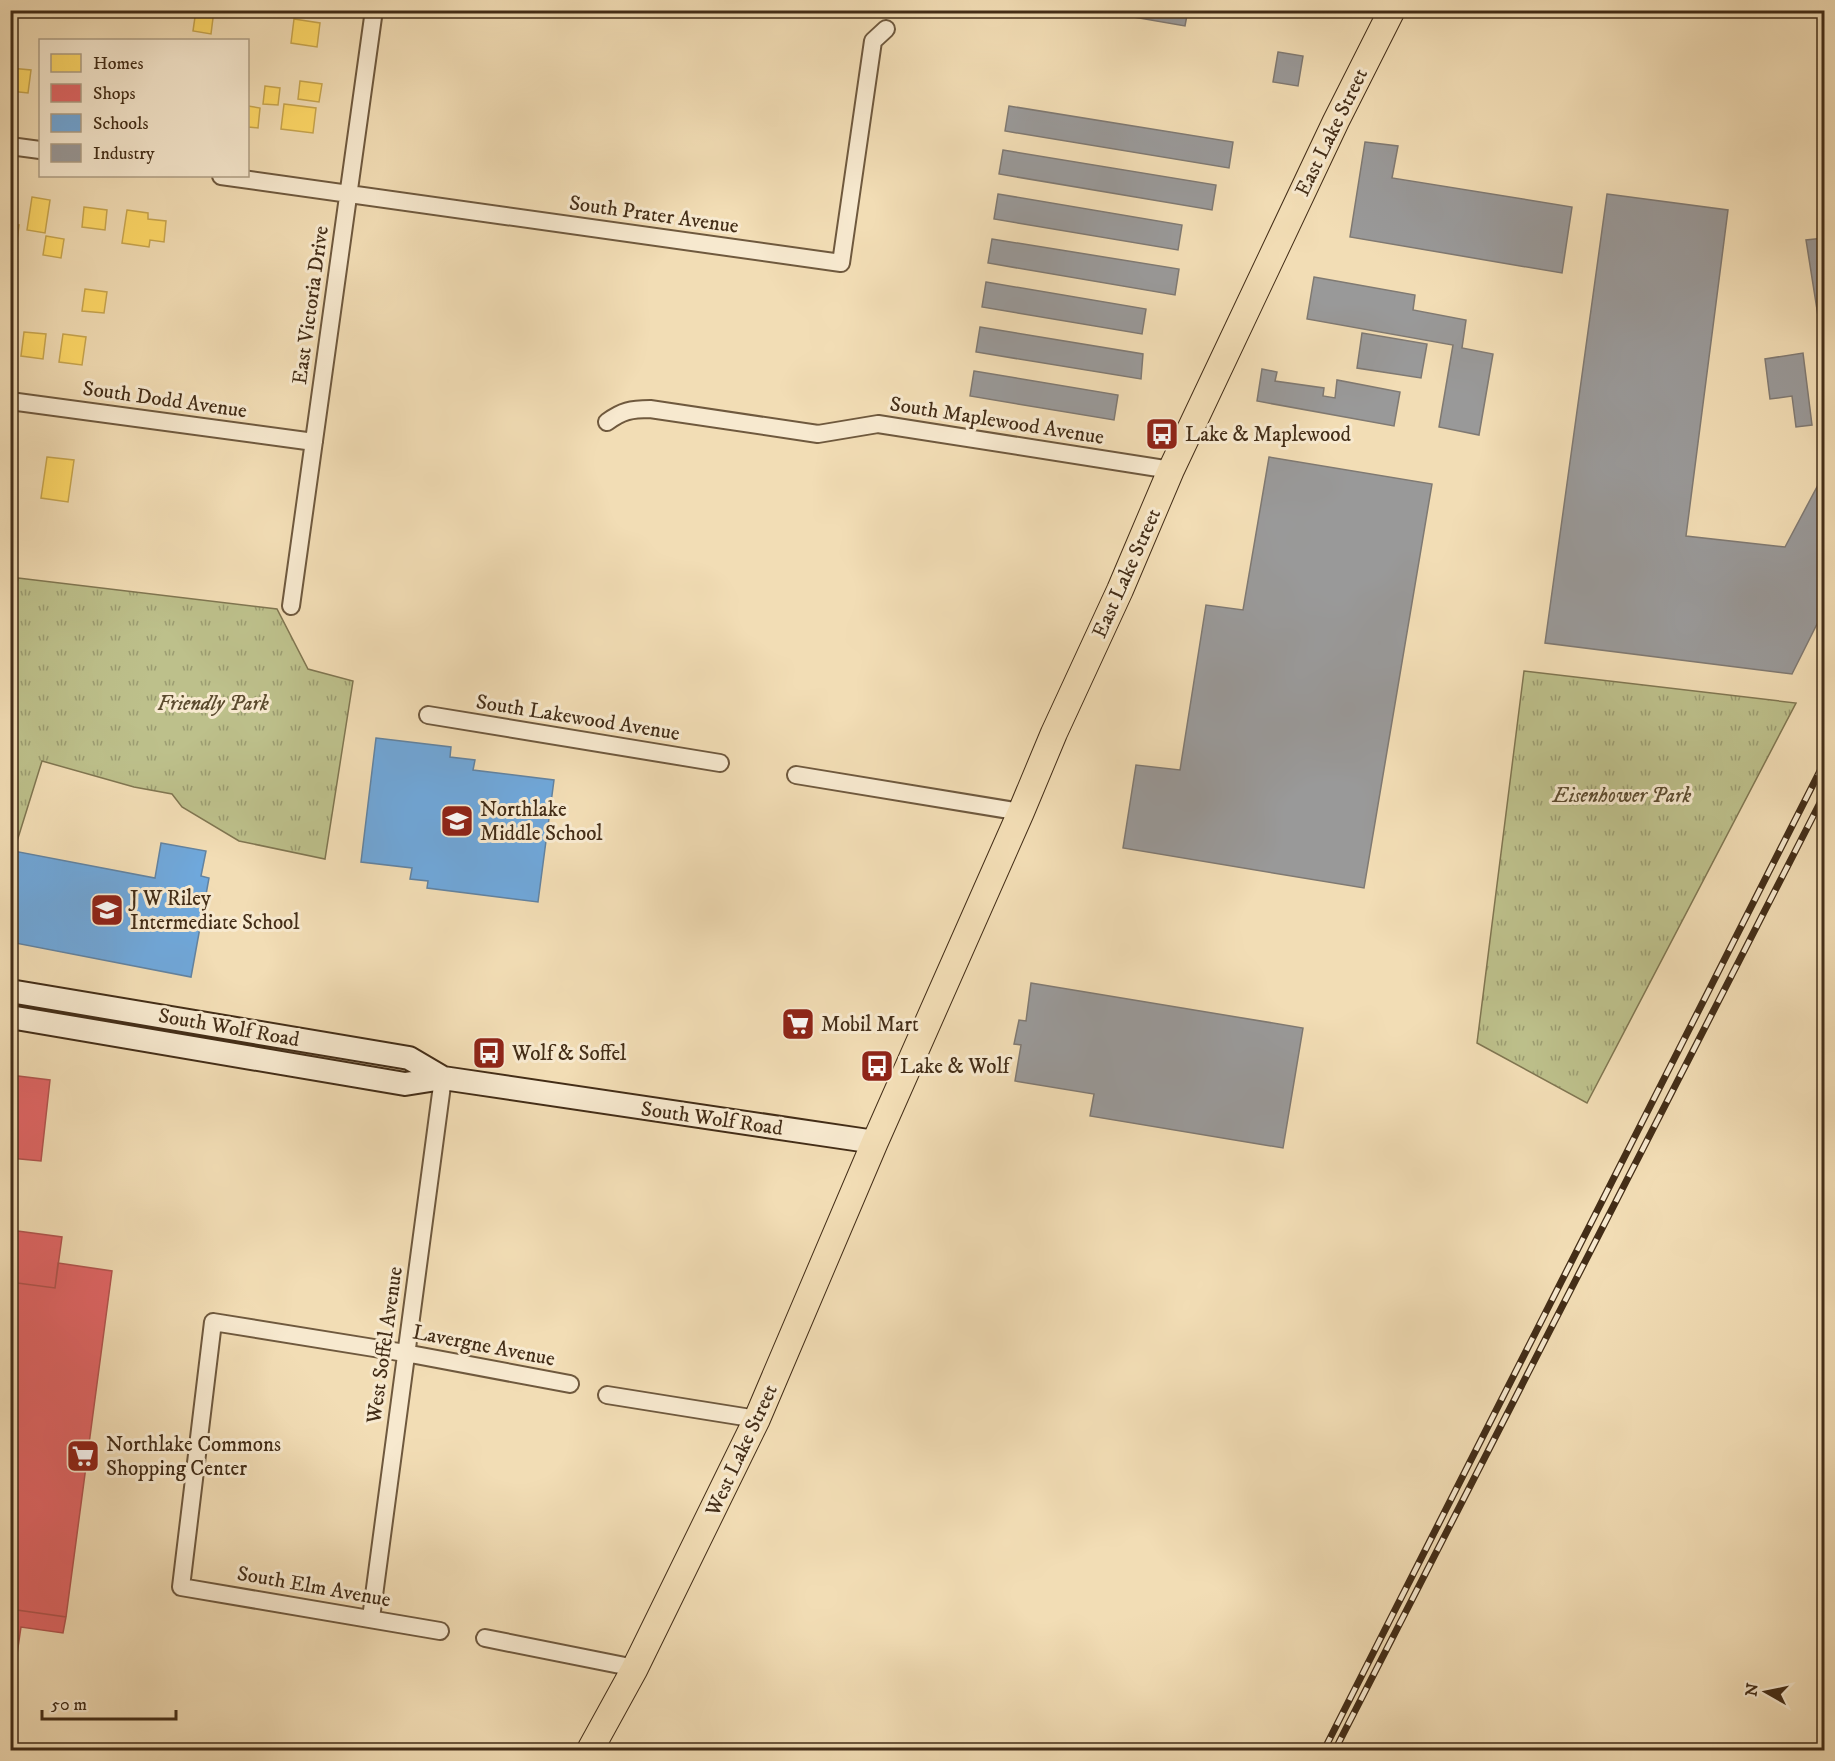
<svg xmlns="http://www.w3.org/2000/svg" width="1835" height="1761" font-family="'IM FELL DW Pica',serif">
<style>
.park{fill:url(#park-tufts);stroke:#807651;stroke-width:1.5}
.homes{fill:#ffd966;stroke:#c7a54e;stroke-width:1.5}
.shops{fill:#e06666;stroke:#b1554e;stroke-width:1.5}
.schools{fill:#6fa8dc;stroke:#6283a1;stroke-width:1.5}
.industry{fill:#999;stroke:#7f7972;stroke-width:1.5}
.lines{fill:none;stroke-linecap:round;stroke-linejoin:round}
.minor-casing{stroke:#6f593e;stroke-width:20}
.secondary-casing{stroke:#432d17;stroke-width:26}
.primary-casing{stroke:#432d17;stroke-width:28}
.minor{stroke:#f7e9cf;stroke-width:16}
.secondary{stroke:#f7e9cf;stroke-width:22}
.primary{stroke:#f2ddb5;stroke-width:26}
.rail-casing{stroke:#432d17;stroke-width:7}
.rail{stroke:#f7e9cf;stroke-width:4.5;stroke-dasharray:14;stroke-linecap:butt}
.labels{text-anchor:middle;stroke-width:6;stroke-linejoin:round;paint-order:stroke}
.street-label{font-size:21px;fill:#432d17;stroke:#f7e9cf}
.poi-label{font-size:21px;fill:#432d17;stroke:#f7e9cf;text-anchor:start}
.park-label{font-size:21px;font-style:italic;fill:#5b4a2e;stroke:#f7e9cf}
</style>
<defs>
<pattern id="park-tufts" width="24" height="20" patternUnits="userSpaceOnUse" patternTransform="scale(1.5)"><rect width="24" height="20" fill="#bdc08b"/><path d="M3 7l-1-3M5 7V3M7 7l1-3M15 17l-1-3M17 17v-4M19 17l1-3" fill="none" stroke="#9b9c71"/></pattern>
</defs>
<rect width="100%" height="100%" fill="#f2ddb5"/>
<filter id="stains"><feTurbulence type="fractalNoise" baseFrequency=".00333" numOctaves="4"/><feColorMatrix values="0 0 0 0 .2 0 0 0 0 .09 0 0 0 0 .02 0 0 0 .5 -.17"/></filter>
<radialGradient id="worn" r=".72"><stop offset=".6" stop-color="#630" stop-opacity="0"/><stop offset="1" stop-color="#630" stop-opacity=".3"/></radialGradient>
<path class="park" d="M 18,578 L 277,609 L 308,669 L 353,681 L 325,859 L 239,841 L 182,807 L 172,794 L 134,787 L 42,761 L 14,851 L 11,851 L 10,630 Z
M 1524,671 L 1796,703 L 1587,1103 L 1477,1043 Z"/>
<path class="homes" d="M 196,10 L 214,10 L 211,34 L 193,31 Z
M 294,19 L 320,23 L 317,47 L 291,43 Z
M 10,68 L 31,70 L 28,93 L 10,91 Z
M 300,81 L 322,84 L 319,102 L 298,99 Z
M 265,86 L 280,88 L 278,105 L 263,104 Z
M 284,104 L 316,108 L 313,133 L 281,129 Z
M 248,106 L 260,108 L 258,128 L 248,127 Z
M 32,197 L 50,200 L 45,233 L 27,230 Z
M 84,207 L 107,210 L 105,230 L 82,227 Z
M 127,210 L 148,213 L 148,219 L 166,221 L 164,242 L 150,240 L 149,247 L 122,243 Z
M 10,224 L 19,225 L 16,250 L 10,249 Z
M 46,236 L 64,239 L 61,258 L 43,255 Z
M 85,289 L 107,292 L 104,313 L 82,311 Z
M 24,332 L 46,334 L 43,359 L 21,356 Z
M 63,334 L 86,337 L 82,365 L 59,362 Z
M 47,457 L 74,460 L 68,502 L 41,498 Z"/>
<path class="shops" d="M 10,1075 L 50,1080 L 41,1161 L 10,1158 Z
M 10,1230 L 62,1237 L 55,1288 L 10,1282 Z
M 58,1263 L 112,1271 L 66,1617 L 10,1609 L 10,1282 L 55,1288 Z
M 10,1609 L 66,1617 L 63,1633 L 21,1627 L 10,1702 Z"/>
<path class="schools" d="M 376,738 L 451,747 L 450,757 L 475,760 L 473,770 L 554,780 L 538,902 L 427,888 L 428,881 L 410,879 L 412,868 L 361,862 Z
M 161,843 L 206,851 L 201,876 L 209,878 L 191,977 L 10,942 L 10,868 L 14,851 L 155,878 Z"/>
<path class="industry" d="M 1093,10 L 1188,10 L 1185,26 Z
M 1278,52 L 1303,56 L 1298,86 L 1273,82 Z
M 1009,106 L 1233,142 L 1229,168 L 1005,131 Z
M 1365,142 L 1398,146 L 1392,178 L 1572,207 L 1562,273 L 1350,237 Z
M 1003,150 L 1216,185 L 1212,210 L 999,174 Z
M 998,194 L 1182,225 L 1178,250 L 994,219 Z
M 1607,194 L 1728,210 L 1686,536 L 1785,547 L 1818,485 L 1824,488 L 1824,610 L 1792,674 L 1545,643 Z
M 1824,238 L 1824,341 L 1822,341 L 1806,240 Z
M 992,239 L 1179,269 L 1175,295 L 988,263 Z
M 1314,277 L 1415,295 L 1413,310 L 1466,320 L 1462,348 L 1493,354 L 1479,435 L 1439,427 L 1453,345 L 1307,319 Z
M 986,282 L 1146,309 L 1142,334 L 982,307 Z
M 980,327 L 1143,354 L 1141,379 L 976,352 Z
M 1362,333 L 1427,344 L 1421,378 L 1357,368 Z
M 1803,353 L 1812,425 L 1796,427 L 1792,396 L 1770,399 L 1765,359 Z
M 1824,361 L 1824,407 L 1818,362 Z
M 1262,369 L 1277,372 L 1275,381 L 1324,388 L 1323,396 L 1335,398 L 1337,380 L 1400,392 L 1394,426 L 1257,401 Z
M 974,371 L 1118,395 L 1114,420 L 970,396 Z
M 1269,457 L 1432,484 L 1364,888 L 1123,848 L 1136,765 L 1180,770 L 1206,605 L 1243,610 Z
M 1031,983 L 1303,1028 L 1283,1148 L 1090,1116 L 1094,1094 L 1015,1081 L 1021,1045 L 1014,1044 L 1019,1020 L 1026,1021 Z"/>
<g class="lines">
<g class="minor-casing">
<path id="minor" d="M 10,146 L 40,150
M 221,176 L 841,263 L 873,41 L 886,29
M 10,401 L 314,442
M 607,422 C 622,411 631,409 650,409 L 818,434 L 878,424 L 1171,470
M 291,606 L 374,10
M 428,715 L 720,763
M 796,775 L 1021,812
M 607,1395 L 757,1419
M 371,1618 L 443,1078
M 440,1631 L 181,1587 L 213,1322 L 405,1353 L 570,1384
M 485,1638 L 635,1668"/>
</g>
<g class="secondary-casing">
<path id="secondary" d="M 10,991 L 409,1058 L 443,1078
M 10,1017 L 405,1084 L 443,1078 L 875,1142"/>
</g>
<g class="primary-casing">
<path id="primary" d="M 590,1750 L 634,1670 L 757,1419 L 875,1142 L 1021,812 L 1054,733 L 1120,590 L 1171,470 L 1336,121 L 1392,10"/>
</g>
<use href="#minor" class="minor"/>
<use href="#secondary" class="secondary"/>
<use href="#primary" class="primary"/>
<g class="rail-casing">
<path id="rail" d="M 1324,1750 L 1824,763
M 1335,1750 L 1824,795"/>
</g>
<use href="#rail" class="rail"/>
</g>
<defs>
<g id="bus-square" transform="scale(1.725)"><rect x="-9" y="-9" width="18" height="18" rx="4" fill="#8f2418" stroke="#f7e9cf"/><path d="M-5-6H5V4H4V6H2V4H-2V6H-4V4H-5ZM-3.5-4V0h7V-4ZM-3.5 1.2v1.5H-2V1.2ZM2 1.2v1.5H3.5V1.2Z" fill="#fff"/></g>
<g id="school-square" transform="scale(1.725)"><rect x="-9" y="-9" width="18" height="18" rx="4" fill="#8f2418" stroke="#f7e9cf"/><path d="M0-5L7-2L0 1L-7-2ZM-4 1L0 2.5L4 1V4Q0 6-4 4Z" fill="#fff"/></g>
<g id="supermarket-square" transform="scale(1.725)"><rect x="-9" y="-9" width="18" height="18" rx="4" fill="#8f2418" stroke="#f7e9cf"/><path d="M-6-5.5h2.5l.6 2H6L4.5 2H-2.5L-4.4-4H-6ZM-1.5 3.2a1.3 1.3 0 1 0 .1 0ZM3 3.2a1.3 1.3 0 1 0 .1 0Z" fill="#fff"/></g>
</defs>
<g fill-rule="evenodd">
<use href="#bus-square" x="1162" y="434"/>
<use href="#school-square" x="457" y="821"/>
<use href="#school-square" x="107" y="910"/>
<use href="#supermarket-square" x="798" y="1024"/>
<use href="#bus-square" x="489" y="1053"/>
<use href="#bus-square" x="877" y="1066"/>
<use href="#supermarket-square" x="83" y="1456"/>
</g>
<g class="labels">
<g class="street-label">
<text transform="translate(1331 132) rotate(-64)" y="7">East Lake Street</text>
<text transform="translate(654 214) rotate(8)" y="7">South Prater Avenue</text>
<text transform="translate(310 305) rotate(-82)" y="7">East Victoria Drive</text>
<text transform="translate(165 399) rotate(8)" y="7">South Dodd Avenue</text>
<text transform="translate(997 420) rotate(9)" y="7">South Maplewood Avenue</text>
<text transform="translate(1126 573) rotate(-66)" y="7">East Lake Street</text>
<text transform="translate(578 717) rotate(9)" y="7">South Lakewood Avenue</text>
<text transform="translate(229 1027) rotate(10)" y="7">South Wolf Road</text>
<text transform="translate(712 1118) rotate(8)" y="7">South Wolf Road</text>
<text transform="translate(384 1345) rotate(-82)" y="7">West Soffel Avenue</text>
<text transform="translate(484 1345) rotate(11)" y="7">Lavergne Avenue</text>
<text transform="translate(741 1450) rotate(-65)" y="7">West Lake Street</text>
<text transform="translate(314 1586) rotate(10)" y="7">South Elm Avenue</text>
</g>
<g class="poi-label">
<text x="1185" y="441">Lake &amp; Maplewood</text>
<text x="480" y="816">Northlake<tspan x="480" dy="24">Middle School</tspan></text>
<text x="130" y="905">J W Riley<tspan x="130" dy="24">Intermediate School</tspan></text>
<text x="821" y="1031">Mobil Mart</text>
<text x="512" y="1060">Wolf &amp; Soffel</text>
<text x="900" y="1073">Lake &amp; Wolf</text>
<text x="106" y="1451">Northlake Commons<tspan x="106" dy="24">Shopping Center</tspan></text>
</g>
<g class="park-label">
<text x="213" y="710">Friendly Park</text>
<text x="1622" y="802">Eisenhower Park</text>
</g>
</g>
<rect width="1835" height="1761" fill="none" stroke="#f2ddb5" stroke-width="36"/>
<rect x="12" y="12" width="1811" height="1737" fill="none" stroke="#432d17" stroke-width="3"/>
<rect x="18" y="18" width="1799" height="1725" fill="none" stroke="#432d17" stroke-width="1.5"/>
<rect x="39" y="39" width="210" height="138" fill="#f7e9cf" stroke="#af9e85" stroke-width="1.5"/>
<rect x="51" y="54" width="30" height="18" fill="#ffd966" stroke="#af9e85" stroke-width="1.5"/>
<text x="93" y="69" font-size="18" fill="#432d17">Homes</text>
<rect x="51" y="84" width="30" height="18" fill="#e06666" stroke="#af9e85" stroke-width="1.5"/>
<text x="93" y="99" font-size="18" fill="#432d17">Shops</text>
<rect x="51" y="114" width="30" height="18" fill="#6fa8dc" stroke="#af9e85" stroke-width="1.5"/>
<text x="93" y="129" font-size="18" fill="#432d17">Schools</text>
<rect x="51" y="144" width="30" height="18" fill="#999999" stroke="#af9e85" stroke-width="1.5"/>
<text x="93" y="159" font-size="18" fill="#432d17">Industry</text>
<g transform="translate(1766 1692) rotate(279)" stroke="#f7e9cf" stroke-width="4.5" paint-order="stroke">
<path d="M0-4.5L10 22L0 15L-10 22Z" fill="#432d17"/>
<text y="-9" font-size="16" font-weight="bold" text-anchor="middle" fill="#432d17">N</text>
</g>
<path d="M42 1710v9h134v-9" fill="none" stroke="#432d17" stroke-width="3"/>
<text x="51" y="1710" font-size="18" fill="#432d17" stroke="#f7e9cf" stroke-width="4.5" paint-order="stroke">50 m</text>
<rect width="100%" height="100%" filter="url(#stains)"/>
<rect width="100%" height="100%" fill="url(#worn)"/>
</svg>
